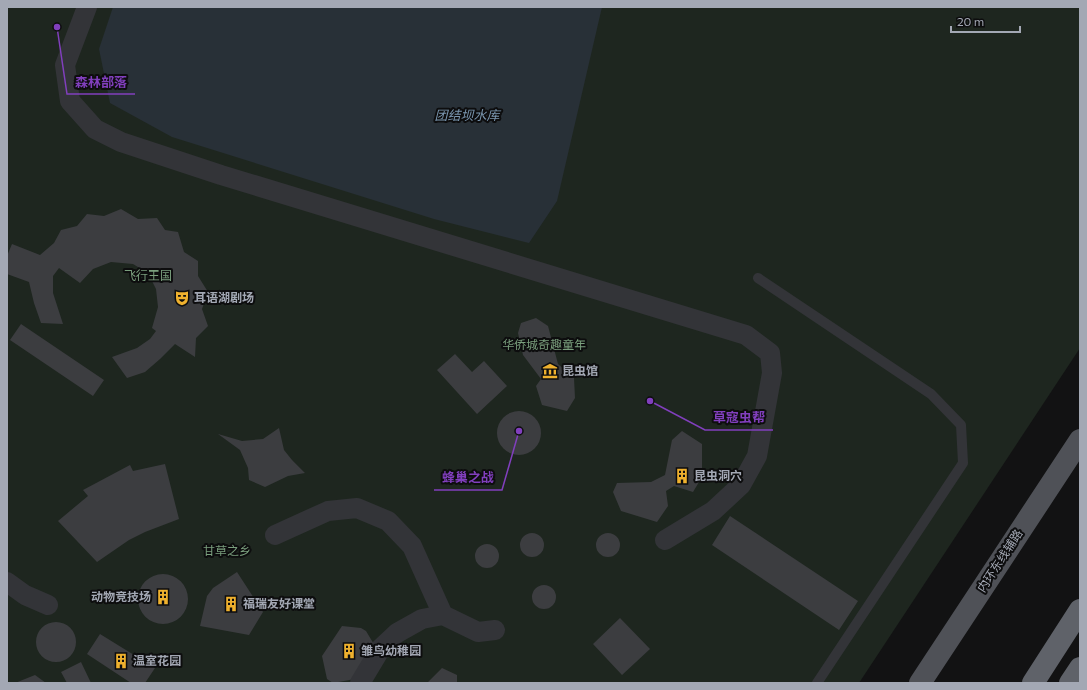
<svg xmlns="http://www.w3.org/2000/svg" width="1087" height="690" font-family="Commissioner,'Noto Sans SC',sans-serif">
<style>
.green{fill:#1e261f}
.water{fill:#283037}
.building{fill:#3c3d40}
.lines{fill:none;stroke-linecap:round;stroke-linejoin:round}
.lane{stroke:#333438;stroke-width:10}
.street{stroke:#333438;stroke-width:20}
.primary{stroke:#4f5157;stroke-width:22}
.highway{stroke:#5f6269;stroke-width:22}
.labels{text-anchor:middle;stroke-width:4;stroke-linejoin:round;paint-order:stroke}
.park-label{font-size:12px;fill:#7a9f7d;stroke:#0d0d0e}
.poi-label{font-size:12px;font-weight:bold;fill:#a3a8b4;stroke:#0d0d0e;text-anchor:start}
.street-label{font-size:12px;fill:#a3a8b4;stroke:#0d0d0e}
.water-label{font-size:13px;font-style:italic;fill:#7a96af;stroke:#0d0d0e}
.leader{fill:none;stroke:#813fbd;stroke-width:1.5}
.callout-dot{fill:#813fbd;stroke:#0d0d0e;stroke-width:1.5}
.callout-label{font-size:13px;text-anchor:middle;font-weight:bold;fill:#813fbd;stroke:#0d0d0e;stroke-width:4;stroke-linejoin:round;paint-order:stroke}
</style>
<rect width="100%" height="100%" fill="#121213"/>
<path class="green" d="M 7,7 L 1080,7 L 1080,348 L 859,683 L 7,683 Z"/>
<path class="water" d="M 113,7 L 602,7 L 557,201 L 529,243 L 434,219 L 172,137 L 110,103 L 99,49 Z"/>
<path class="building" d="M 121,209 L 138,219 L 157,218 L 165,230 L 178,232 L 184,252 L 198,261 L 198,276 L 208,292 L 202,309 L 208,326 L 196,338 L 195,357 L 175,344 L 160,359 L 145,372 L 127,378 L 112,357 L 137,348 L 150,339 L 156,331 L 152,328 L 158,307 L 156,289 L 148,273 L 133,264 L 111,262 L 93,269 L 80,283 L 59,268 L 53,276 L 53,293 L 63,324 L 41,323 L 34,303 L 29,282 L 7,274 L 7,256 L 12,244 L 40,255 L 54,243 L 61,230 L 77,226 L 87,214 L 104,216 Z
M 536,318 L 548,326 L 558,364 L 574,378 L 575,398 L 567,411 L 542,405 L 536,386 L 541,379 L 523,355 L 518,333 L 521,323 Z
M 21,324 L 104,380 L 93,396 L 10,340 Z
M 455,354 L 472,372 L 484,361 L 507,386 L 477,414 L 437,370 Z
M497 433a22 22 0 1 1 44 0a22 22 0 1 1-44 0Z
M 279,428 L 284,450 L 292,460 L 305,473 L 288,476 L 265,487 L 249,480 L 248,468 L 240,450 L 218,434 L 242,441 L 263,439 Z
M 682,431 L 702,444 L 702,477 L 693,492 L 674,486 L 666,491 L 668,506 L 657,522 L 621,511 L 613,492 L 617,483 L 651,482 L 665,475 L 672,440 Z
M 165,464 L 179,519 L 145,532 L 129,540 L 97,562 L 58,521 L 88,496 L 83,490 L 130,465 L 133,471 Z
M 730,516 L 858,601 L 839,630 L 712,545 Z
M596 545a12 12 0 1 1 24 0a12 12 0 1 1-24 0Z
M520 545a12 12 0 1 1 24 0a12 12 0 1 1-24 0Z
M475 556a12 12 0 1 1 24 0a12 12 0 1 1-24 0Z
M 237,572 L 263,612 L 249,635 L 200,626 L 207,596 L 213,588 Z
M138 599a25 25 0 1 1 50 0a25 25 0 1 1-50 0Z
M532 597a12 12 0 1 1 24 0a12 12 0 1 1-24 0Z
M 620,618 L 650,649 L 622,675 L 593,644 Z
M36 642a20 20 0 1 1 40 0a20 20 0 1 1-40 0Z
M 342,626 L 361,628 L 366,631 L 375,646 L 355,679 L 333,683 L 327,679 L 322,656 Z
M 100,634 L 155,668 L 145,683 L 131,683 L 87,654 Z
M 81,662 L 91,683 L 67,683 L 61,672 Z
M 442,668 L 457,675 L 457,683 L 427,683 Z
M 35,675 L 46,683 L 15,683 Z"/>
<g class="lines">
<path class="lane" d="M 758,278 L 931,394 L 961,425 L 963,463 L 817,683"/>
<path class="street" d="M 87,7 L 65,65 L 70,101 L 95,129 L 121,142 L 221,175 L 746,335 L 770,353 L 772,373 L 757,456 L 741,485 L 713,511 L 665,540
M 275,535 L 328,511 L 357,508 L 388,521 L 412,546 L 443,615
M 7,582 L 25,595 L 48,605
M 360,683 L 381,648 L 397,633 L 422,619 L 443,615 L 478,632 L 495,630"/>
<path class="primary" d="M 920,683 L 1080,440"/>
<path class="highway" d="M 1033,683 L 1080,610
M 1070,683 L 1080,668"/>
</g>
<defs>
<g id="theatre-bare" transform="scale(1.2)"><path d="M-5-5.5Q0-4 5-5.5V0Q5 5 0 6Q-5 5-5 0ZM-3.3-2.5H-1v1.5H-3.3ZM1-2.5H3.3v1.5H1ZM-2.8 1Q0 5.5 2.8 1Z" fill="#efb12e" stroke="#0d0d0e" stroke-width="2.5" paint-order="stroke"/></g>
<g id="museum-bare" transform="scale(1.2)"><path d="M0-6L6-3V-2H-6V-3ZM-5-1h2V3h-2ZM-1-1h2V3h-2ZM3-1h2V3H3ZM-6 4H6V6H-6Z" fill="#efb12e" stroke="#0d0d0e" stroke-width="2.5" paint-order="stroke"/></g>
<g id="building-bare" transform="scale(1.2)"><path d="M-4-6H4V6H1V3H-1V6H-4ZM-2.5-4.3h1.7v1.8h-1.7ZM.8-4.3h1.7v1.8H.8ZM-2.5-1h1.7V.8h-1.7ZM.8-1h1.7V.8H.8Z" fill="#efb12e" stroke="#0d0d0e" stroke-width="2.5" paint-order="stroke"/></g>
</defs>
<g fill-rule="evenodd">
<use href="#theatre-bare" x="182" y="298"/>
<use href="#museum-bare" x="550" y="371"/>
<use href="#building-bare" x="682" y="476"/>
<use href="#building-bare" x="163" y="597"/>
<use href="#building-bare" x="231" y="604"/>
<use href="#building-bare" x="349" y="651"/>
<use href="#building-bare" x="121" y="661"/>
</g>
<g class="labels">
<g class="park-label">
<text x="148" y="280">飞行王国</text>
<text x="544" y="349">华侨城奇趣童年</text>
<text x="227" y="555">甘草之乡</text>
</g>
<g class="poi-label">
<text x="194" y="302">耳语湖剧场</text>
<text x="562" y="375">昆虫馆</text>
<text x="694" y="480">昆虫洞穴</text>
<text x="151" y="601" text-anchor="end">动物竞技场</text>
<text x="243" y="608">福瑞友好课堂</text>
<text x="361" y="655">雏鸟幼稚园</text>
<text x="133" y="665">温室花园</text>
</g>
<g class="street-label">
<text transform="translate(1000 561) rotate(-57)" y="4">内环东线辅路</text>
</g>
<g class="water-label">
<text x="467" y="120">团结坝水库</text>
</g>
</g>
<path class="leader" d="M57 27L67 94H135M650 401L705 430H773M519 431L502 490H434"/>
<g class="callout-dot">
<circle cx="57" cy="27" r="4"/>
<circle cx="650" cy="401" r="4"/>
<circle cx="519" cy="431" r="4"/>
</g>
<g class="callout-label">
<text x="101" y="87">森林部落</text>
<text x="739" y="422">草寇虫帮</text>
<text x="468" y="482">蜂巢之战</text>
</g>
<rect width="1087" height="690" fill="none" stroke="#a3a8b4" stroke-width="16"/>
<path d="M951 26v6h69v-6" fill="none" stroke="#a3a8b4" stroke-width="2"/>
<text x="957" y="26" font-size="12" fill="#a3a8b4" stroke="#0d0d0e" stroke-width="3" paint-order="stroke">20 m</text>
</svg>
